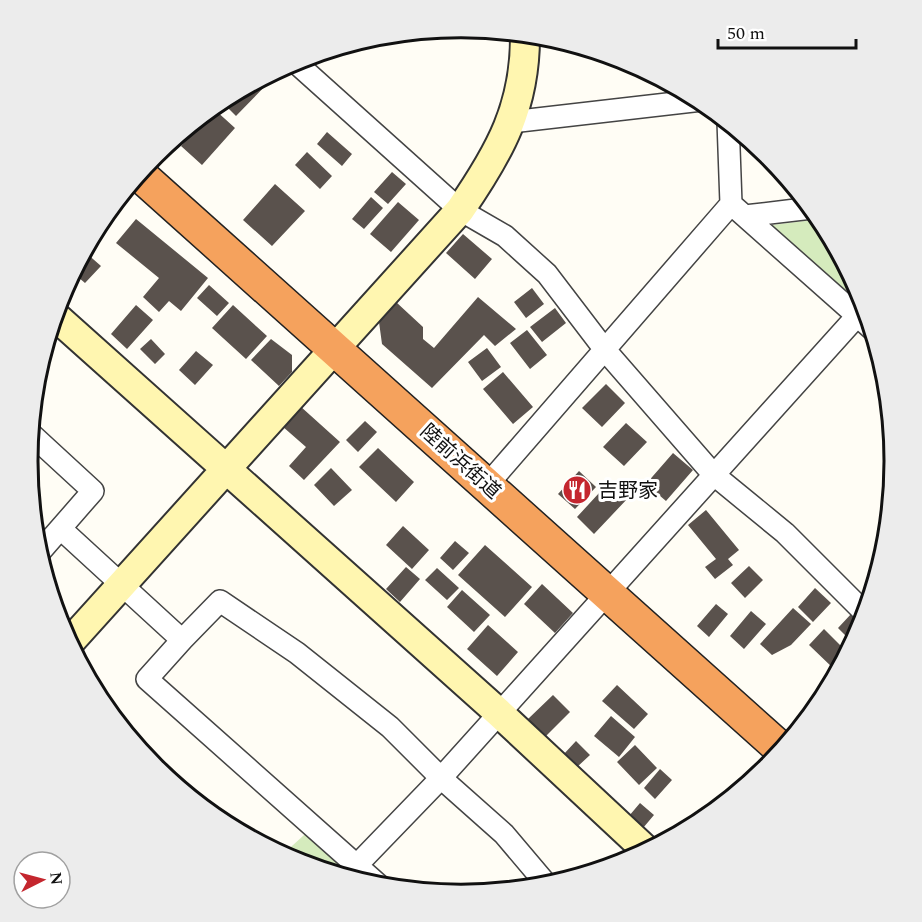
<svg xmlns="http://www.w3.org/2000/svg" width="922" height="922" font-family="Spectral,'Noto Sans JP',serif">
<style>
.green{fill:#d5ebbd}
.building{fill:#5a524d}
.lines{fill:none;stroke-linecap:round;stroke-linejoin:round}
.street-casing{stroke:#444;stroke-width:24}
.secondary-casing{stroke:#333;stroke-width:32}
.highway-casing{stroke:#222;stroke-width:36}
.street{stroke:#fff;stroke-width:21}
.secondary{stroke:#fff6b0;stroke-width:28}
.highway{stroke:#f5a25d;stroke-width:33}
.labels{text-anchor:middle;stroke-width:6;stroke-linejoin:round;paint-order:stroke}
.street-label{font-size:20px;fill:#111;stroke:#fff}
.poi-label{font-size:20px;fill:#111;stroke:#fff;text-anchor:start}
.rim{fill:none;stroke:#111;stroke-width:3}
</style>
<rect width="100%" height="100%" fill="#fffdf5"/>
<path class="green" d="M 821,219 L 853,278 L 848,294 L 772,225 Z
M 314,826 L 376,887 L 295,862 L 282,855 Z"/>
<path class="building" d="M 265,76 L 270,81 L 236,116 L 220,100 Z
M 214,109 L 235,128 L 202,165 L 181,146 Z
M 206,111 L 190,131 L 186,128 Z
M 327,132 L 352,154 L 342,166 L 317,144 Z
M 307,152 L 332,176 L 320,189 L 295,165 Z
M 392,172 L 406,184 L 388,204 L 374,192 Z
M 275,184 L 305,211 L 272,246 L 243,220 Z
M 371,197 L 383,208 L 364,229 L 352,219 Z
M 398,202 L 419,220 L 391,252 L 370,234 Z
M 136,219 L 208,278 L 181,311 L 169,301 L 159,312 L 143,297 L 159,278 L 116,243 Z
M 463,234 L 492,259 L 475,279 L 446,253 Z
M 85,252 L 101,266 L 85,283 L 72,272 Z
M 209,285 L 229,303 L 217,316 L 197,298 Z
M 532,288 L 544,304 L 526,318 L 514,302 Z
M 478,297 L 516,329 L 495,346 L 484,335 L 432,388 L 382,344 L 379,322 L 396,302 L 423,327 L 423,339 L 434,348 Z
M 136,305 L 153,320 L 127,349 L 111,334 Z
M 233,305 L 267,336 L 246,359 L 212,328 Z
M 555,308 L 566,323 L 542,342 L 530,327 Z
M 527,330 L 547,355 L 530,369 L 510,343 Z
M 151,339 L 165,354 L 155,364 L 140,349 Z
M 271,339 L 292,355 L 292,372 L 279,386 L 251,360 Z
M 487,348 L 501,367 L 482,381 L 468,362 Z
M 196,351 L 213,365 L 195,385 L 179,370 Z
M 503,372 L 533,407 L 513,424 L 483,389 Z
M 606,384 L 625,403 L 602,427 L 582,408 Z
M 300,406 L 340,442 L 304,480 L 289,466 L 306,447 L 282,426 Z
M 365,421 L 377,432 L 358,452 L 346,440 Z
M 626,423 L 647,442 L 624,466 L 603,447 Z
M 378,448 L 414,482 L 396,502 L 359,467 Z
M 673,453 L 693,470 L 666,501 L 646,484 Z
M 331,468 L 352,490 L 334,506 L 314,485 Z
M 579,471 L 596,487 L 575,509 L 558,494 Z
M 611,480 L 629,497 L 594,534 L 577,517 Z
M 706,510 L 739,550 L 728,559 L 733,565 L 715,579 L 705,567 L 716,559 L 688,525 Z
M 403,526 L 429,550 L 412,569 L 386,545 Z
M 455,541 L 469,553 L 453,570 L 440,558 Z
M 485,545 L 532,587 L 505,617 L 458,575 Z
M 749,566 L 763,580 L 745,598 L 731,583 Z
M 406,567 L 420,579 L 400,602 L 386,589 Z
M 437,568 L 459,588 L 447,600 L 425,580 Z
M 542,584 L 573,613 L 555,633 L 524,604 Z
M 815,588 L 831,603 L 813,622 L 798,607 Z
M 462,590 L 490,615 L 474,632 L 447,607 Z
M 716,604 L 728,614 L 709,637 L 697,626 Z
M 793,608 L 811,624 L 791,645 L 772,655 L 760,644 Z
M 751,611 L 766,624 L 744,649 L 730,636 Z
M 852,613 L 863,623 L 852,642 L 838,628 Z
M 488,625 L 518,652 L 497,676 L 467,649 Z
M 824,629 L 848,653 L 834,669 L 809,645 Z
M 617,685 L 648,714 L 634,729 L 602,701 Z
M 553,695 L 570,712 L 545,737 L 528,719 Z
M 611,716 L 635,737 L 619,757 L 594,736 Z
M 576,741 L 590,755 L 576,768 L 563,755 Z
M 635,745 L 657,768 L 639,785 L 617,762 Z
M 660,769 L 672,780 L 655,799 L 644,788 Z
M 640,803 L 654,815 L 643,828 L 629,816 Z"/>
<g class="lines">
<g class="street-casing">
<path id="street" d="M 294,61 L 460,210 L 505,236 L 547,274 L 605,350 L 713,474 L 785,533 L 866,614
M 511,122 L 702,100
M 731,204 L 872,329
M 745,216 L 812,208
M 30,433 L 93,491 L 38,554
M 488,484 L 731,204 L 728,121
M 61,529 L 182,640 L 220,601 L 297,653 L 390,727 L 441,778 L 504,834 L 548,886
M 182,640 L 147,679 L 381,887
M 357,865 L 441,778 L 857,316 L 863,297"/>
</g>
<g class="secondary-casing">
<path id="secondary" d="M 54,315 L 498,712 L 647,851
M 69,643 L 460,210 C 500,152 526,106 525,33"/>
</g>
<g class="highway-casing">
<path id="highway" d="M 138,173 L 782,750"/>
</g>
<use href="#street" class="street"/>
<use href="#secondary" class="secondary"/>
<use href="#highway" class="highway"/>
</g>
<defs>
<g id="restaurant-disc" transform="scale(1.5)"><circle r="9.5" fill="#c4262e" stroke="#fff"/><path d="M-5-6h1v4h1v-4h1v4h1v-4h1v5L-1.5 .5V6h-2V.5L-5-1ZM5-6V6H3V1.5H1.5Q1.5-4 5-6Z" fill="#fff"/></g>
</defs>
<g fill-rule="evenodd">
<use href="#restaurant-disc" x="577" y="490"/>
</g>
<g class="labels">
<g class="street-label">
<text transform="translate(461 461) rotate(42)" y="7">陸前浜街道</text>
</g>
<g class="poi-label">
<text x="598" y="497">吉野家</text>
</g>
</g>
<path d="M0 0H922V922H0ZM38 461a423 423 0 1 1 846 0a423 423 0 1 1-846 0Z" fill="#ececec" fill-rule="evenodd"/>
<path class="rim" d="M38 461a423 423 0 1 1 846 0a423 423 0 1 1-846 0Z"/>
<g transform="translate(42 880) rotate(84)"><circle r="28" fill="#ffffff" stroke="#a0a0a0" stroke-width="1.5"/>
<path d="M0-4.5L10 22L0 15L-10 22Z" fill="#c4262e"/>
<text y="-9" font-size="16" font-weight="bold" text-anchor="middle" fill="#111111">N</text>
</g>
<path d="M718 39v9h138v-9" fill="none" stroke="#111111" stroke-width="3"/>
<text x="727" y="39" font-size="18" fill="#111111" stroke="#ffffff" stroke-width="4.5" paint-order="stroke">50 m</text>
</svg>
